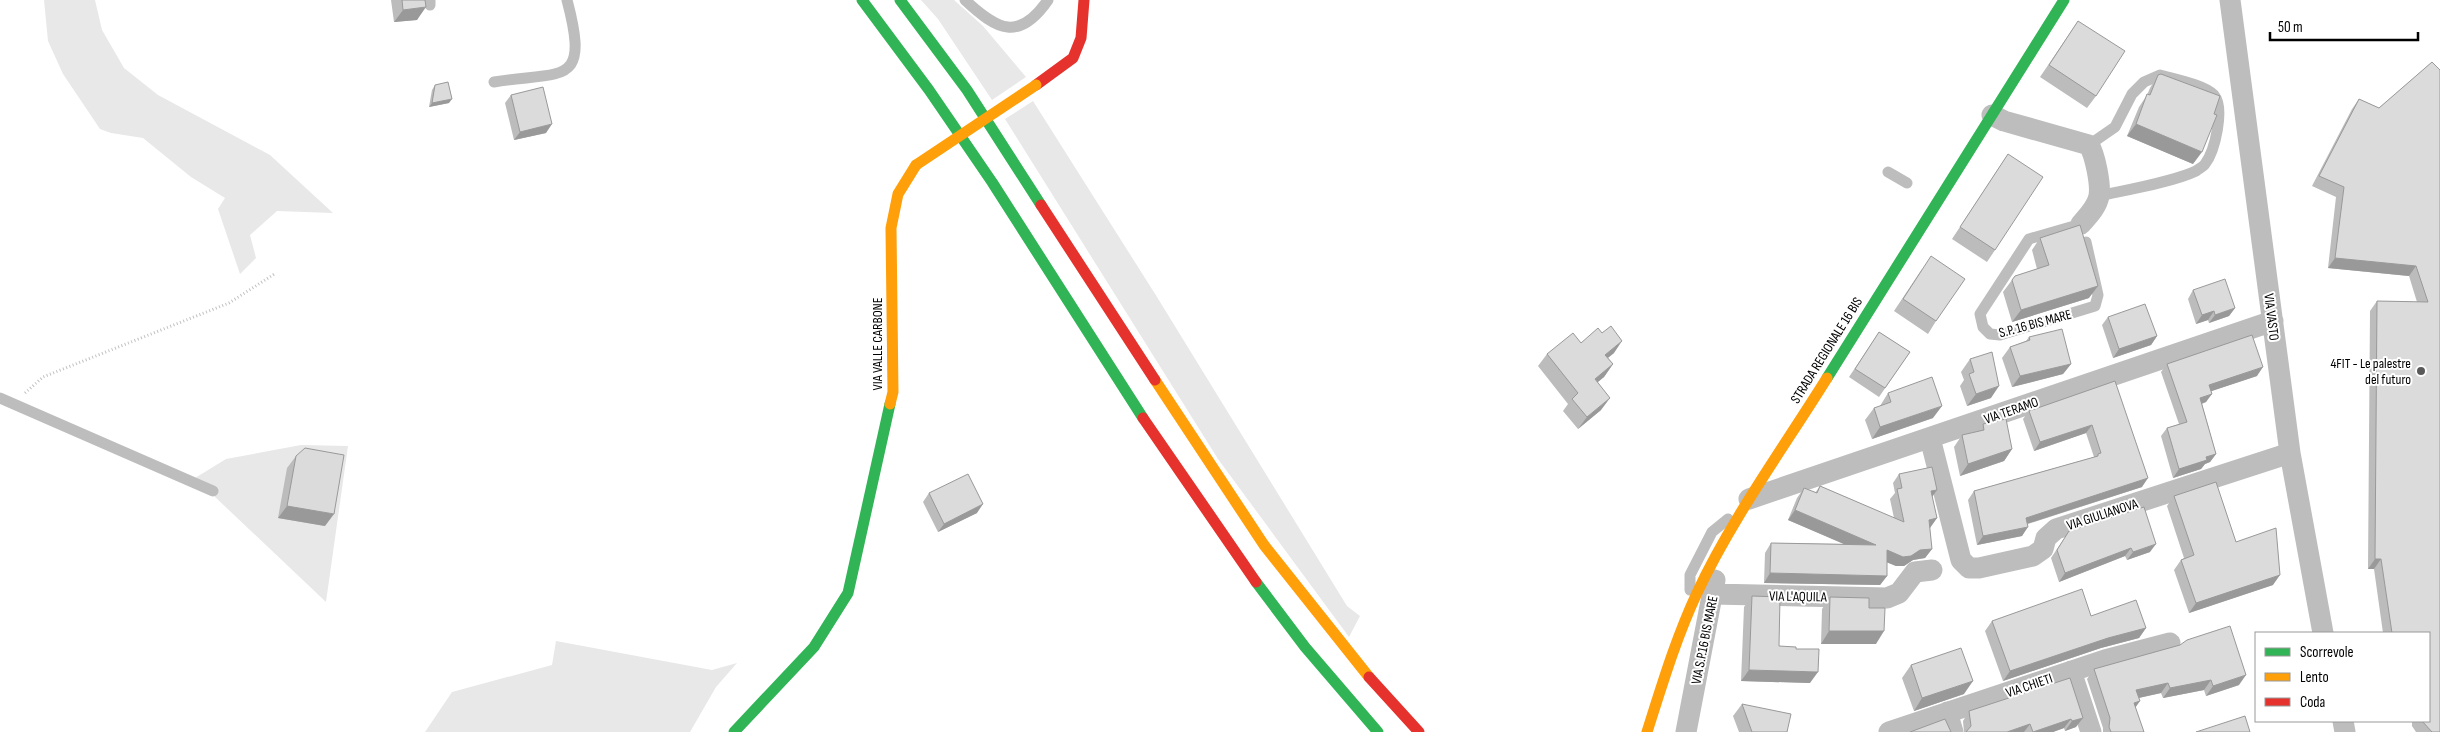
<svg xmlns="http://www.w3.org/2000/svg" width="2440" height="732" font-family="'Sofia Sans Condensed',sans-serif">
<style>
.green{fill:#e8e8e8}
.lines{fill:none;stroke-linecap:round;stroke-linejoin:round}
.path{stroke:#c2c2c2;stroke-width:3;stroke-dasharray:1 2.5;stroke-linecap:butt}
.lane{stroke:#bdbdbd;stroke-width:11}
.street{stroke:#bdbdbd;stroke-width:21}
.fast{stroke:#30b455;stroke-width:11}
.slow{stroke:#ff9f0a;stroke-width:11}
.jam{stroke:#e5322d;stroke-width:11}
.slow-bridge{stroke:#ff9f0a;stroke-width:11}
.wall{fill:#bcbcbc}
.shaded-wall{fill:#999}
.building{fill:#dbdbdb;stroke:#999}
.poi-dot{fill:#595959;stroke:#fff;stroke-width:2}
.labels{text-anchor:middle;stroke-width:4;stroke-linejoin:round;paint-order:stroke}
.street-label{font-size:14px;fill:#000;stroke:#fff}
.poi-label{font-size:14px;fill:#000;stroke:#fff;text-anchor:end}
</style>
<rect width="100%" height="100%" fill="#fff"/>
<path class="green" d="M 44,0 L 95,0 L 102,30 L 124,68 L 158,95 L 270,155 L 333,213 L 277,211 L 250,235 L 256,258 L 240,274 L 218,209 L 225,198 L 191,177 L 143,138 L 111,133 L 100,129 L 63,74 L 48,41 Z
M 921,0 L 954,0 L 983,26 L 1026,77 L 992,100 L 938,19 Z
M 1033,101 L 1157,297 L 1347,606 L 1360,616 L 1349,637 L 1218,459 L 1005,119 Z
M 301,445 L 348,446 L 326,602 L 195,478 L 226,459 Z
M 556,641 L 712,670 L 737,663 L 716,687 L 690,732 L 425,732 L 452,692 L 552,665 Z"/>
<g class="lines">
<path class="path" d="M 25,393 L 43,377 L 229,303 L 276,273"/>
<path class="lane" d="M 965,0 C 997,30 1019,42 1048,0
M 430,5 L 430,0
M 494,82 C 564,71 590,87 567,0
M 2089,145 L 2115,127 L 2132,94 L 2144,82 L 2160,75 C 2174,79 2205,85 2214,95 C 2225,108 2215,151 2205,164 C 2203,167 2198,169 2196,171 C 2173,182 2126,190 2099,196
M 1888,172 L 1907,183
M 2081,224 L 2029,239 L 1980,314 L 1983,327 L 1990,334 L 2000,335 L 2095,306 L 2098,295 L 2086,242
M 0,398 L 213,491
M 1690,590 L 1690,575 L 1712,532 L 1728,519"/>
<path class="street" d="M 2230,0 L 2290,453 L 2323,633
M 1992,115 L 2004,121 L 2089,145 C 2095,155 2101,184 2099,196 C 2097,207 2088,216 2081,224
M 1930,438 L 1961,560 L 1969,568 L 1979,568 L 2033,556 L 2043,549 L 2046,538 L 2056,529 L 2290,453
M 1749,499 L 2273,321
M 1713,594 L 1887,598 L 1899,593 L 1915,572 L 1932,570
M 2071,671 L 2091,732
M 1947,712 L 1953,732
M 2343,721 L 2345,732
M 1686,732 L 1715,580
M 1889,732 L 2105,660 L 2170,643"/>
<path class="fast" d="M 862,0 L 929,90 L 992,182 L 1143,418
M 900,0 L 967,90 L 1041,205
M 1827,378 L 2064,0
M 1256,582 L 1305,647 L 1378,732
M 734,732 L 814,647 L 848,593 L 890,404"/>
<path class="slow" d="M 1155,380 L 1264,545 L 1369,677
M 890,404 L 893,392 L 891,228 L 898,194 L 916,165
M 1647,732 C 1662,685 1676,638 1697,593 C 1731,520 1784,447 1827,378"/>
<path class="jam" d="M 1036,85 L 1073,58 L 1081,38 L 1084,0
M 1041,205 L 1155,380
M 1143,418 L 1256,582
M 1369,677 L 1419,732"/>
<path class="slow-bridge" d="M 916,165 L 1036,85"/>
</g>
<path class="wall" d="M 391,0 L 425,0 L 417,20 L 394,22 Z
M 2078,21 L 2096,96 L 2087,108 L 2040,77 Z
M 2432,62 L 2440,732 L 2416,732 L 2412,726 L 2412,721 L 2429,721 L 2429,633 L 2383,633 L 2374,569 L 2368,569 L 2370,311 L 2377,301 L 2417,302 L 2409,276 L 2328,268 L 2336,197 L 2312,186 L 2352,109 L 2359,99 L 2379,108 Z
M 2158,75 L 2193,164 L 2127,136 L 2139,107 L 2147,95 L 2150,88 Z
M 435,85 L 449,103 L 429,107 L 432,90 Z
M 511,95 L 546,133 L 514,140 L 505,103 Z
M 2008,154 L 1995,250 L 1987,262 L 1952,239 Z
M 2040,238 L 2089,298 L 2012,322 L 2003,292 L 2015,276 L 2037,269 L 2032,250 Z
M 1922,269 L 1936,321 L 1928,334 L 1894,311 Z
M 2193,290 L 2235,308 L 2229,316 L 2209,323 L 2208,320 L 2196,324 L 2188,299 Z
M 2108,317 L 2157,336 L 2151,345 L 2113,358 L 2102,325 Z
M 1879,332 L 1910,352 L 1879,397 L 1849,377 Z
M 2029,337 L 2071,364 L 2063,374 L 2012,387 L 2002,358 L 2010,347 L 2026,341 Z
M 1581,343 L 1614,353 L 1608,358 L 1613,364 L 1604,377 L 1597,382 L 1601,410 L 1578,429 L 1563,411 L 1568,404 L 1538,366 L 1547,354 Z
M 1970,359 L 1991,398 L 1967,406 L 1960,386 L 1964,380 L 1961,372 Z
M 2167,364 L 2257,376 L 2211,391 L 2206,402 L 2202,404 L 2216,454 L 2210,462 L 2205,464 L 2201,469 L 2173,478 L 2161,436 L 2167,428 L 2179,424 L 2161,372 Z
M 2115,381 L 2142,487 L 2028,524 L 2022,536 L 1977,545 L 1968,500 L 1974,491 L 2094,457 L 2086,433 L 2034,451 L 2023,419 L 2029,411 Z
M 1888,393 L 1933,418 L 1872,439 L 1865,420 L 1874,408 L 1880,406 Z
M 1983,424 L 2012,449 L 2004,461 L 1960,476 L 1954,447 L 1962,435 L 1977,432 Z
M 296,456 L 325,526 L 278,518 L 287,468 Z
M 1899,474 L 1937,490 L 1932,496 L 1937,518 L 1929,528 L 1932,549 L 1925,558 L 1913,560 L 1904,566 L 1896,566 L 1887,562 L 1887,576 L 1880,585 L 1764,583 L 1765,553 L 1771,543 L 1845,544 L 1788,520 L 1797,498 L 1804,488 L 1815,493 L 1820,486 L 1894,518 L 1890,499 L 1895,493 L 1893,483 Z
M 929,493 L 977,513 L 938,532 L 923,502 Z
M 2174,496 L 2236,542 L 2273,585 L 2189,613 L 2174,570 L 2181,560 L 2184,558 L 2167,506 Z
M 2069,531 L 2150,552 L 2127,560 L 2125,556 L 2059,582 L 2051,558 Z
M 1752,596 L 1779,646 L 1796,649 L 1810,683 L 1741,681 L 1744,607 Z
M 1830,597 L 1869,608 L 1876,644 L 1821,644 L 1822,609 Z
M 2091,616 L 2146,628 L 2139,638 L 2101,648 L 2003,681 L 1985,631 L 1992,621 Z
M 2180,645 L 2239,685 L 2206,696 L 2204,690 L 2163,698 L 2161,693 L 2139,698 L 2135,707 L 2144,732 L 2103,732 L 2103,728 L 2087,679 L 2094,669 Z
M 1911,665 L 1964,694 L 1914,711 L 1902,678 Z
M 2070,678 L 2076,727 L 2065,731 L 2064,728 L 2053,732 L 1964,732 L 1963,721 L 1969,711 Z
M 1742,704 L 1787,732 L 1739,732 L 1733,716 Z"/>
<path class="shaded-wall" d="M 426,7 L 417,20 L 394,22 L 403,10 Z
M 452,99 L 449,103 L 429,107 L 432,103 Z
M 552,124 L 546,133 L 514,140 L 520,132 Z
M 2136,124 L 2202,152 L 2193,164 L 2127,136 Z
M 2335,258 L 2416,266 L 2409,276 L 2328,268 Z
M 2098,286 L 2089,298 L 2012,322 L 2021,310 Z
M 2235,308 L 2229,316 L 2209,323 L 2215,315 Z
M 2214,311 L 2208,320 L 2196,324 L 2202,315 Z
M 2157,336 L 2151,345 L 2113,358 L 2119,349 Z
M 1622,341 L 1614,353 L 1596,367 L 1605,355 Z
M 1613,364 L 1604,377 L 1586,392 L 1595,379 Z
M 2071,364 L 2063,374 L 2012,387 L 2020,376 Z
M 2263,367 L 2257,376 L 2203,394 L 2209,385 Z
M 1999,386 L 1991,398 L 1967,406 L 1976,394 Z
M 2212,394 L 2206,402 L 2194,406 L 2200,398 Z
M 1610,398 L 1601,410 L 1578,429 L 1587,417 Z
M 1942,406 L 1933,418 L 1872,439 L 1880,427 Z
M 2092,425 L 2086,433 L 2034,451 L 2040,442 Z
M 2012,449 L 2004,461 L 1960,476 L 1968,464 Z
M 2216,454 L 2210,462 L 2205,464 L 2201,469 L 2173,478 L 2179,469 L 2206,457 Z
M 2148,478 L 2142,487 L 2020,526 L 2026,518 Z
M 1937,490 L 1930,500 L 1931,491 Z
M 983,504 L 977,513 L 938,532 L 944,524 Z
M 287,506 L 334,514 L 325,526 L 278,518 Z
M 1795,510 L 1876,545 L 1869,555 L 1788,520 Z
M 1937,518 L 1930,528 L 1922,529 L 1929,520 Z
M 2028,527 L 2022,536 L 1977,545 L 1983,536 Z
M 2156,544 L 2150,552 L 2127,560 L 2133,552 Z
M 2131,548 L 2125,556 L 2059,582 L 2065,573 Z
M 1932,549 L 1925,558 L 1913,560 L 1904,566 L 1896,566 L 1881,560 L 1887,550 L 1920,550 Z
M 2375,559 L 2381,559 L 2374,569 L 2368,569 Z
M 1770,573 L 1887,576 L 1880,585 L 1764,583 Z
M 2280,575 L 2273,585 L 2189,613 L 2196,603 Z
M 2146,628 L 2139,638 L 2101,648 L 2003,681 L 2010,671 L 2108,638 Z
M 1829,631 L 1884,631 L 1876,644 L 1821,644 Z
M 1749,670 L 1818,672 L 1810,683 L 1741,681 Z
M 2246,675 L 2239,685 L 2206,696 L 2213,686 Z
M 2211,680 L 2204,690 L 2163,698 L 2170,688 Z
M 1973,681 L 1964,694 L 1914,711 L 1922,698 Z
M 2168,683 L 2161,693 L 2129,700 L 2136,690 Z
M 2140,701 L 2133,711 L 2134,703 Z
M 2083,718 L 2076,727 L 2065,731 L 2072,721 Z
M 2071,719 L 2064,728 L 2053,732 L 2033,732 Z
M 2030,724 L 2024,732 L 2007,732 Z"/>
<path class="building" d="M 402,0 L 425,0 L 426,7 L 403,10 Z
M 2078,21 L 2125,51 L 2096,96 L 2049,65 Z
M 2432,62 L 2440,70 L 2440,732 L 2432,732 L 2422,721 L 2429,721 L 2429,633 L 2392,633 L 2381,559 L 2375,559 L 2377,301 L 2428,302 L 2416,266 L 2335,258 L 2344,187 L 2319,176 L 2359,99 L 2379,108 Z
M 2161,74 L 2220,96 L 2214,114 L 2217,115 L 2202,152 L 2136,124 L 2147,94 L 2150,95 L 2158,75 Z
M 448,82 L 452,99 L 432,103 L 435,85 Z
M 543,87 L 552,124 L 520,132 L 511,95 Z
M 2008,154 L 2043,177 L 1995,250 L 1960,227 Z
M 2080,225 L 2098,286 L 2021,310 L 2012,280 L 2015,276 L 2049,265 L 2040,238 Z
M 1931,256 L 1965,279 L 1936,321 L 1903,299 Z
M 2225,279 L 2235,308 L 2215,315 L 2214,311 L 2202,315 L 2193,290 Z
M 2145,304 L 2157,336 L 2119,349 L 2108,317 Z
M 1611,326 L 1622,341 L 1605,355 L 1613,364 L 1595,379 L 1610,398 L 1587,417 L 1572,399 L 1578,393 L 1547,354 L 1573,333 L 1581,343 L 1598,328 L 1602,333 Z
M 2062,329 L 2071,364 L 2020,376 L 2010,347 L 2030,340 L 2029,337 Z
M 1879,332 L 1910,352 L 1885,388 L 1855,369 Z
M 2252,335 L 2263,367 L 2209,385 L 2212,394 L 2200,398 L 2216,454 L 2206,457 L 2207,460 L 2179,469 L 2167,428 L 2187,422 L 2167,364 Z
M 1992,352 L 1999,386 L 1976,394 L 1969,374 L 1974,372 L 1970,359 Z
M 1932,377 L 1942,406 L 1880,427 L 1874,408 L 1891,402 L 1888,393 Z
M 2115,381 L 2148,478 L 2026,518 L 2028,527 L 1983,536 L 1974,491 L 2098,456 L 2098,454 L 2101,453 L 2092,425 L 2040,442 L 2029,411 Z
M 2006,419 L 2012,449 L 1968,464 L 1962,435 L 1984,430 L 1983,424 Z
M 305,448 L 344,455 L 334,514 L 287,506 L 296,456 Z
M 1932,467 L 1937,490 L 1931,491 L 1937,518 L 1929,520 L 1932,549 L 1920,550 L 1911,556 L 1903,557 L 1887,550 L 1887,576 L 1770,573 L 1771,543 L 1876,545 L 1795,510 L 1804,488 L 1817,493 L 1820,486 L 1904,522 L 1897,489 L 1902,488 L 1899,474 Z
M 968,474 L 983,504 L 944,524 L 929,493 Z
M 2216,482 L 2236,542 L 2276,528 L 2280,575 L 2196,603 L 2181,560 L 2194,555 L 2174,496 Z
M 2144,507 L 2156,544 L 2133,552 L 2131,548 L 2065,573 L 2057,550 L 2069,531 Z
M 2082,589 L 2091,616 L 2136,600 L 2146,628 L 2108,638 L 2010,671 L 1992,621 Z
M 1752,596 L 1780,597 L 1779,646 L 1796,647 L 1796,649 L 1819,649 L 1818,672 L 1749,670 Z
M 1830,597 L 1869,598 L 1869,608 L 1885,608 L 1884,631 L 1829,631 Z
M 2230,626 L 2246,675 L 2213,686 L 2211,680 L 2170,688 L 2168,683 L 2136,690 L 2140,701 L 2134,703 L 2144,732 L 2111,732 L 2109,727 L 2110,718 L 2094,669 L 2180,645 L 2187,640 Z
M 1961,648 L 1973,681 L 1922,698 L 1911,665 Z
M 2070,678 L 2083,718 L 2072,721 L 2071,719 L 2033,732 L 2030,724 L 2007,732 L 1966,732 L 1971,726 L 1969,711 Z
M 1742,704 L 1791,714 L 1787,732 L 1752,732 Z
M 2245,716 L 2250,732 L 2196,732 Z
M 1945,719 L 1951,732 L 1910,732 Z"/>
<circle class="poi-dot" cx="2421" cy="371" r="5"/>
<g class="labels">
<g class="street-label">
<text transform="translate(2272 317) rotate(83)" y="5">VIA VASTO</text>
<text transform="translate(2035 323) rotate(-15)" y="5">S.P. 16 BIS MARE</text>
<text transform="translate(877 344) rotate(-90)" y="5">VIA VALLE CARBONE</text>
<text transform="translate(1826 350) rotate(-58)" y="5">STRADA REGIONALE 16 BIS</text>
<text transform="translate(2011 410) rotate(-19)" y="5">VIA TERAMO</text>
<text transform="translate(2102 514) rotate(-18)" y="5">VIA GIULIANOVA</text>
<text transform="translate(1798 596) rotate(1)" y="5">VIA L'AQUILA</text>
<text transform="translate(1704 640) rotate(-79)" y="5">VIA S.P.16 BIS MARE</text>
<text transform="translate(2029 685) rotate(-19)" y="5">VIA CHIETI</text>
</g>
<g class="poi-label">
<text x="2411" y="368">4FIT - Le palestre<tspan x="2411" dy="16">del futuro</tspan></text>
</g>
</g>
<rect x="2255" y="632" width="175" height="90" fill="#ffffff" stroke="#999999"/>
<rect x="2265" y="648" width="25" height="8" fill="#30b455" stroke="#999999"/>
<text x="2300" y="657" font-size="15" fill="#000000">Scorrevole</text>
<rect x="2265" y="673" width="25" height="8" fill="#ff9f0a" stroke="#999999"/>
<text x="2300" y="682" font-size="15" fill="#000000">Lento</text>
<rect x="2265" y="698" width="25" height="8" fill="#e5322d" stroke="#999999"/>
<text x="2300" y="707" font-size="15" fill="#000000">Coda</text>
<path d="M2270 32v8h148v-8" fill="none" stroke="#000000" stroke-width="2.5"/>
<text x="2278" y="32" font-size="15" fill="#000000" stroke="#ffffff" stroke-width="4" paint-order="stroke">50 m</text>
</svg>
